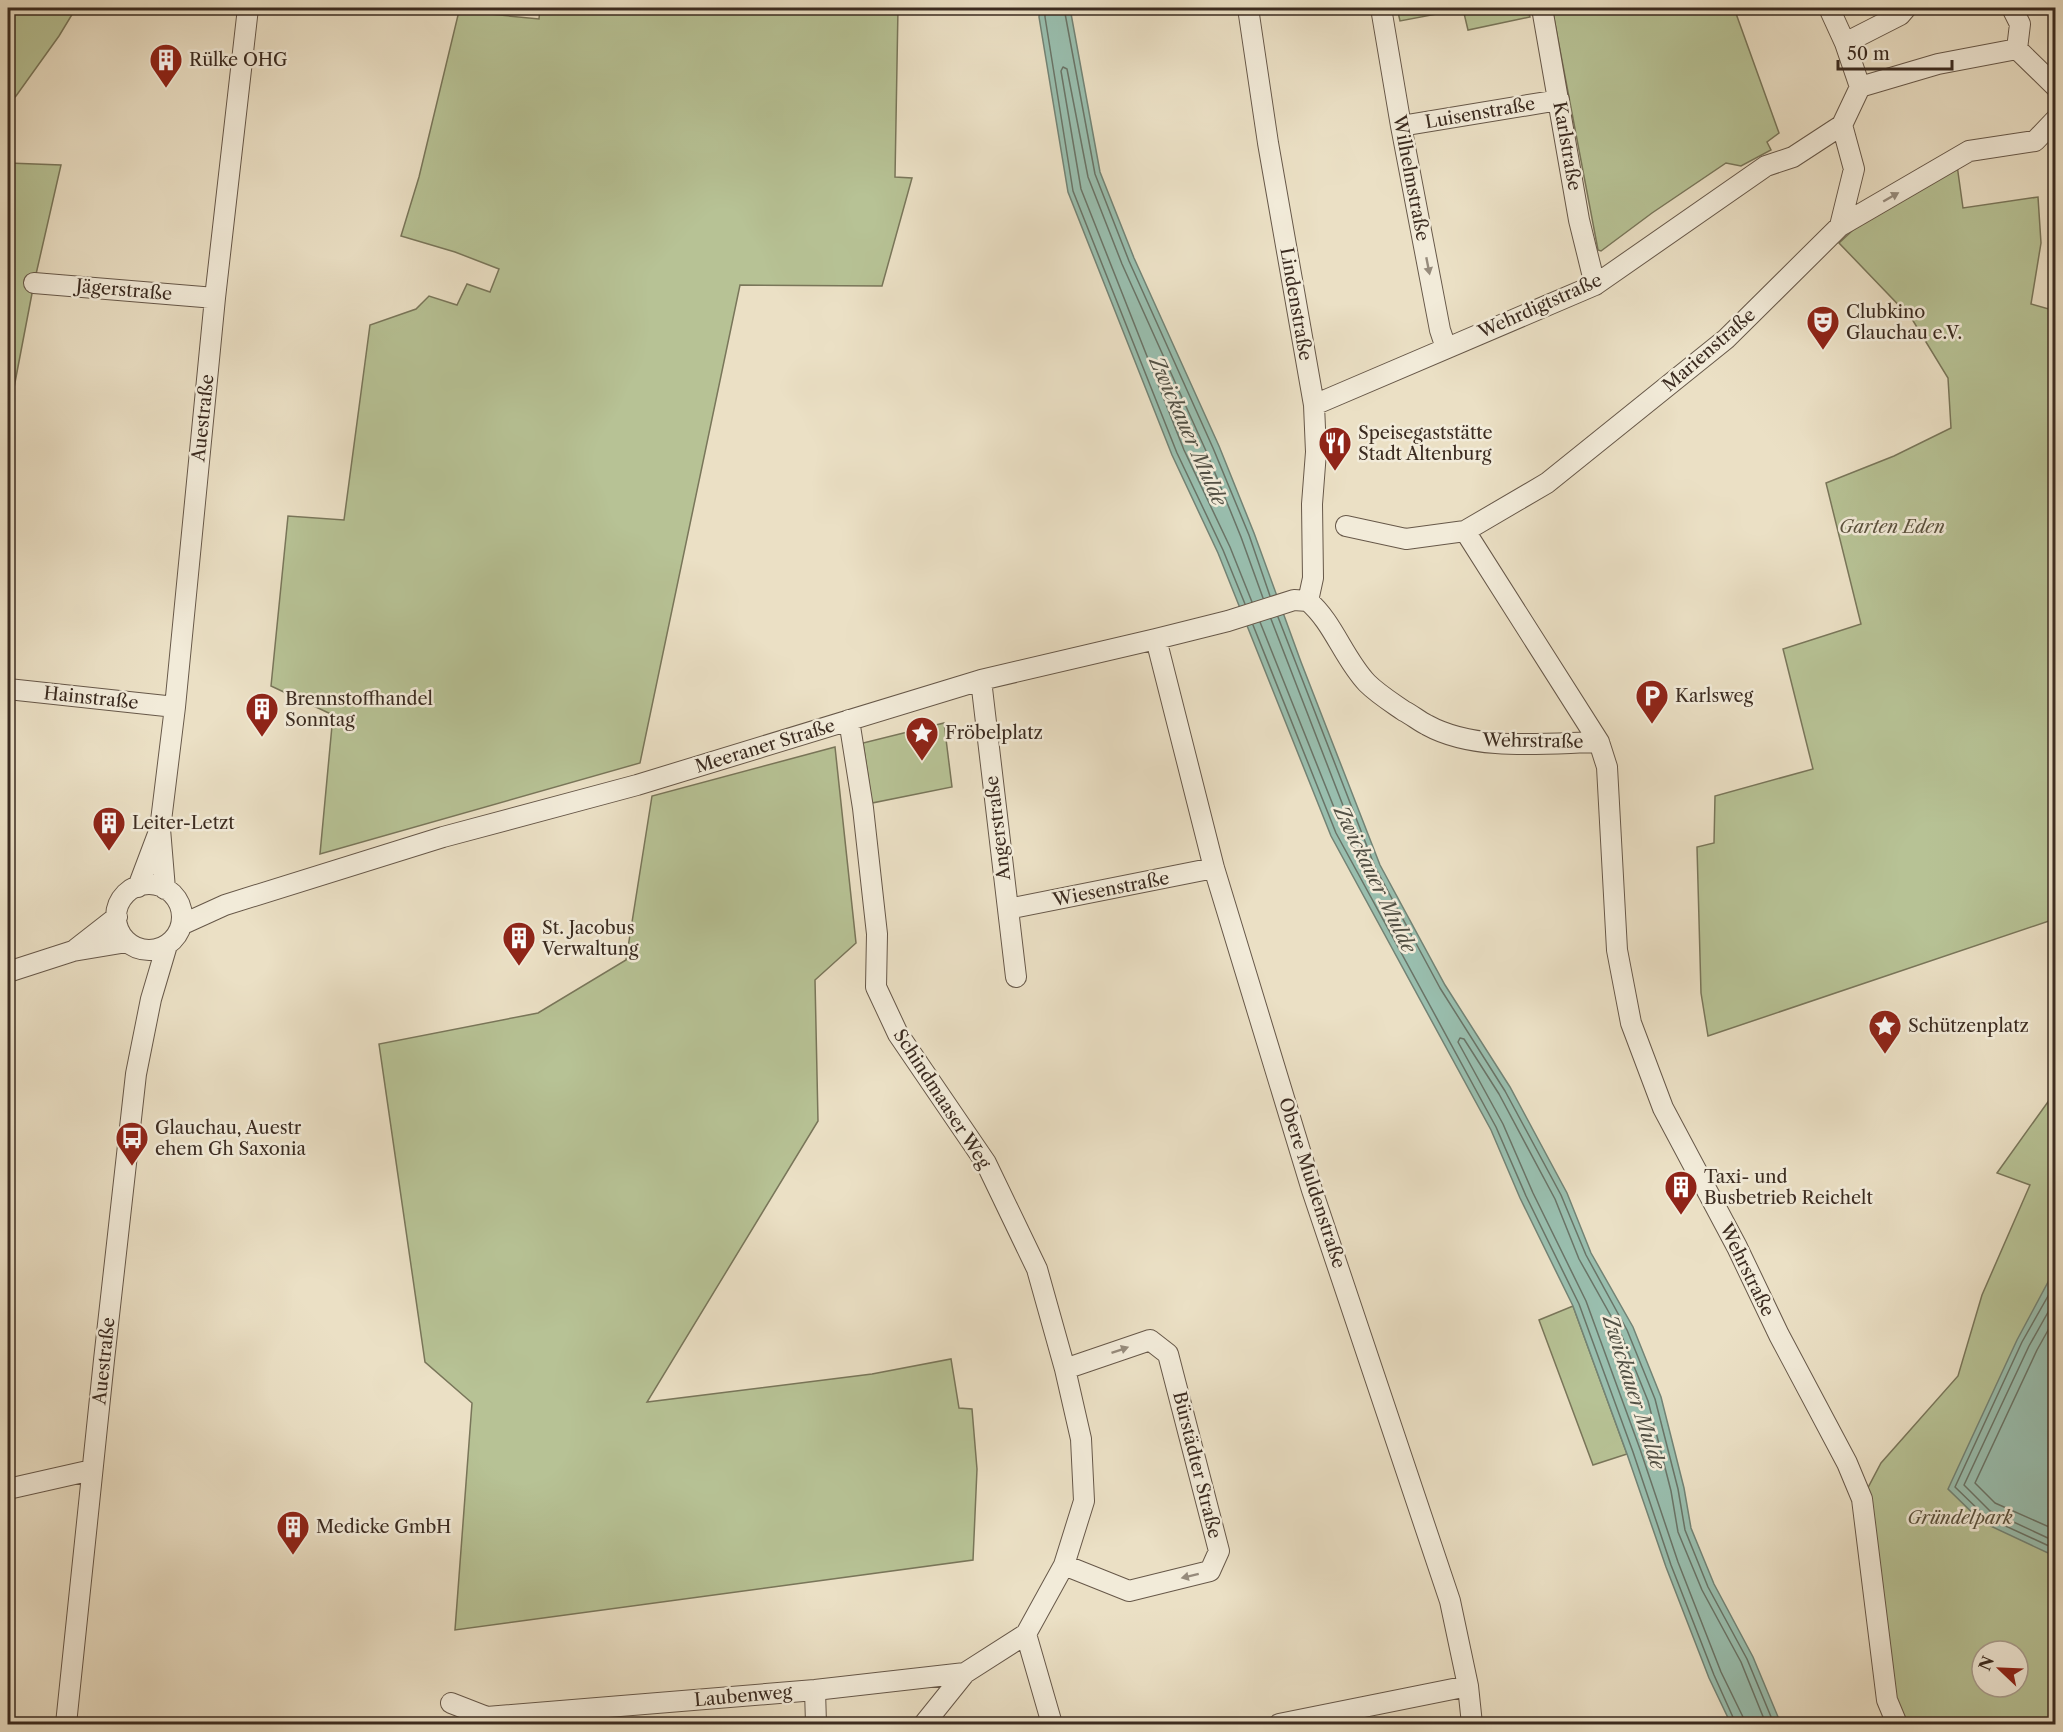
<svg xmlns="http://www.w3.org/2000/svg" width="2063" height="1732" font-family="'Libre Caslon Text',serif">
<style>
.green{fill:#b7c295;stroke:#79765a;stroke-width:1.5;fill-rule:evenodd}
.water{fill:#99beae;stroke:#738375;stroke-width:1.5}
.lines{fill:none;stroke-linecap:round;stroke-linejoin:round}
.shore{stroke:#6a7467;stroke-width:1.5}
.minor-casing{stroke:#675849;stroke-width:22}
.minor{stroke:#f2ebd9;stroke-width:20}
.oneway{fill:#968b7c}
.labels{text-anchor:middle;stroke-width:5;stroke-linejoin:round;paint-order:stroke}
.poi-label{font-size:18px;fill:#3b2b20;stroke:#f2ebd9;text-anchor:start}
.street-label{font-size:18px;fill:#3b2b20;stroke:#f2ebd9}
.park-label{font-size:18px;font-style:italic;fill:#5a513d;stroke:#f2ebd9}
.water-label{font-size:20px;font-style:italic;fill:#525044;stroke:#f2ebd9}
</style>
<rect width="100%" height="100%" fill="#ebe0c5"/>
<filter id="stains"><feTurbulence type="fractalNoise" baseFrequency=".00333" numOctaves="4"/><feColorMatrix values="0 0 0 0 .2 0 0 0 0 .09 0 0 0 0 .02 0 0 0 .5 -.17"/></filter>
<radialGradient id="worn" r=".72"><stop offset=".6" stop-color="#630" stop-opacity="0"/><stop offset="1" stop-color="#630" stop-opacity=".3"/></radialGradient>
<path class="green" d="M 8,8 L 76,8 L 59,36 L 16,96 L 8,104 Z
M 540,8 L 898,8 L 895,177 L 912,178 L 882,286 L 740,285 L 640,763 L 320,854 L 333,715 L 271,686 L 288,516 L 344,520 L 370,325 L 416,309 L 429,296 L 457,305 L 467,284 L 490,292 L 499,269 L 455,252 L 401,236 L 419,177 L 459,11 L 539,19 Z
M 1397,8 L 1527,8 L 1530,17 L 1468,30 L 1463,9 L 1400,21 Z
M 1552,8 L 1588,8 L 1589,13 L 1613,8 L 1722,8 L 1725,11 L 1734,8 L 1779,133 L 1767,142 L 1771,150 L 1741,166 L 1726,163 L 1652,213 L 1601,251 L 1598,250 Z
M 8,163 L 61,165 L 34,283 L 8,419 Z
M 1957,165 L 1963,208 L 2038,197 L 2041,243 L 2031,304 L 2056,311 L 2055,919 L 1708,1036 L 1701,993 L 1697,847 L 1714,843 L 1715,796 L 1813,769 L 1783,649 L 1861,624 L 1826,483 L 1894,456 L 1951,428 L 1948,378 L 1912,319 L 1839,243 L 1854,229 Z
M 944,723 L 952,787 L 872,803 L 863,743 Z
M 835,747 L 856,943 L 815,980 L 818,1121 L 647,1402 L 872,1374 L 951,1359 L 959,1408 L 972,1409 L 977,1469 L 973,1560 L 455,1630 L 472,1403 L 425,1362 L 379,1044 L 538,1013 L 626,960 L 652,796 Z
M 2055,1092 L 2055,1724 L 1897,1724 L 1862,1499 L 1881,1463 L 1958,1376 L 1982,1295 L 2030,1185 L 1997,1173 ZM 1982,1651 L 2018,1651 L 2018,1687 L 1982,1687 Z
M 1573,1306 L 1627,1454 L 1593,1465 L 1539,1320 Z"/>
<path class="water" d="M 1040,8 L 1070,8 L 1100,172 L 1134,258 L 1219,446 L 1254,533 L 1301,662 L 1380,865 L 1445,985 L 1510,1087 L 1567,1193 L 1591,1253 L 1633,1327 L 1661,1397 L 1684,1488 L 1691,1528 L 1714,1584 L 1753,1657 L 1781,1724 L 1731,1724 L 1709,1678 L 1666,1567 L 1627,1454 L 1573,1306 L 1520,1198 L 1491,1130 L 1331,836 L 1218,553 L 1172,455 L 1068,192 L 1039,17 Z
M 2055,1269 L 2056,1552 L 2048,1553 L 1982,1522 L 1948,1489 L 2017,1340 Z"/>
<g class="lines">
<path class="shore" d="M 1045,8 L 1045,17 L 1073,191 L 1177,453 L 1223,550 L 1245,604
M 1064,8 L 1095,174 L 1129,261 L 1213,448 L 1249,535 L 1270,596
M 1252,602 L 1230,547 L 1184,450 L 1081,189 L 1061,71 L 1063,67 L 1067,69 L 1088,177 L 1122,264 L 1206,451 L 1241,537 L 1263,598
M 1278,617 L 1375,867 L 1440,988 L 1505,1091 L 1561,1195 L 1586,1255 L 1627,1330 L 1655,1399 L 1678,1489 L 1685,1530 L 1708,1587 L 1747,1659 L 1774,1724
M 1260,622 L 1343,830 L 1354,850 L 1358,851 L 1359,847 L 1271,619
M 1253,625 L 1336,833 L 1496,1127 L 1526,1196 L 1579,1304 L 1633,1452 L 1671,1565 L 1714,1675 L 1736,1724
M 2056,1282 L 2022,1342 L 1955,1487 L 1986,1517 L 2049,1546 L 2056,1546
M 2056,1298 L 2029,1346 L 1964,1485 L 1990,1511 L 2050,1539 L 2056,1539
M 2056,1316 L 2037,1350 L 1975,1483 L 1995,1503 L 2056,1530
M 1744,1724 L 1743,1717 L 1721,1672 L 1678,1562 L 1640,1449 L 1586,1301 L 1533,1193 L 1503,1124 L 1458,1042 L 1460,1038 L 1464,1039 L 1499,1094 L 1555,1199 L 1579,1259 L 1621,1334 L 1648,1401 L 1671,1491 L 1678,1532 L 1702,1590 L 1741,1662 L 1766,1724"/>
<g class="minor-casing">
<path id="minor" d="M 1248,8 L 1268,143 L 1314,405 L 1316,452 L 1312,504 L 1313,578 L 1308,601
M 1381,8 L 1401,126 L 1440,330 L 1446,348
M 1542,8 L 1579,220 L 1595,285
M 1829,8 L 1845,43 L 1860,87 L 1842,125 L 1854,169 L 1840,226
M 2012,8 L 2020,24 L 2017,49
M 1845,43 L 1900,15 L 1906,8
M 2017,49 L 2056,87
M 1860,87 L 1938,64 L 2017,49
M 1401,126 L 1559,100
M 34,283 L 215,298
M 1314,405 L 1595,285 L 1766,166 L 1793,157 L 1842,125
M 1346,526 L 1406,539 L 1465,531 L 1547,483 L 1726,339 L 1840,226 L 1969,151 L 2035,141 L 2056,119
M 1465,531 L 1599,742 L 1607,767 L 1617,950 L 1631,1023 L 1663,1108 L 1737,1247 L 1779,1335 L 1847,1463 L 1862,1499 L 1887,1700 L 1897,1724
M 1308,601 C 1333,622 1344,659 1367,683 C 1378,694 1391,702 1404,711 C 1412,715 1419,721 1427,725 C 1476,752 1546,743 1599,742
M 1156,639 L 1214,868 L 1312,1190 L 1450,1601 L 1468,1686 L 1472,1724
M 981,680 L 1016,977
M 8,689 L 175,707
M116 917a33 33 0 1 1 66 0a33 33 0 1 1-66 0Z
M 138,887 L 158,834
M 165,889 L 160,829 L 175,707 L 215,298 L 248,8
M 1008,909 L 1214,868
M 181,925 L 225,905 L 443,837 L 637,785 L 981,680 L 1156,639 L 1228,621 L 1294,600 L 1308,601
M 76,949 L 117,917
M 8,972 L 73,951 L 127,942
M 8,1489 L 92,1470
M 1064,1565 L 1129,1591 L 1210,1571 L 1219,1551 L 1168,1354 L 1150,1340 L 1065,1369
M 1026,1634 L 1052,1724
M 815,1690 L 816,1724
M 451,1703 L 487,1717 L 815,1690 L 965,1673 L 1026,1634 L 1064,1565 L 1084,1501 L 1081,1439 L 1065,1369 L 1037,1269 L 986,1163 L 898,1034 L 876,987 L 877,934 L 863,808 L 849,720
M 66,1724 L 104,1360 L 136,1074 L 151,999 L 167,945
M 924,1724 L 965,1673
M 1279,1724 L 1468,1686"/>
</g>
<use href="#minor" class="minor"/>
</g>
<defs><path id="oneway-solid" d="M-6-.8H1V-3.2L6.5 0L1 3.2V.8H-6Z" transform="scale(1.5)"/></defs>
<g class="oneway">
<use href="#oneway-solid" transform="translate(1891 197) rotate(-30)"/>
<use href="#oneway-solid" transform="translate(1428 266) rotate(79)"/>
<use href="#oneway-solid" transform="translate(1120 1350) rotate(-19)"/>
<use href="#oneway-solid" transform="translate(1190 1576) rotate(166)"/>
</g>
<defs>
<g id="building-pin" transform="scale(1.725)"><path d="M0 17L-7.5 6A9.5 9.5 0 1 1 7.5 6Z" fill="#8f2418" stroke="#f2ebd9"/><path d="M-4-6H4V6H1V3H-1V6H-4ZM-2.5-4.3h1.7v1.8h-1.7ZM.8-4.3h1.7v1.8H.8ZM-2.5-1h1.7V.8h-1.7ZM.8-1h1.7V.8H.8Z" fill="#fff"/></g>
<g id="theatre-pin" transform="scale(1.725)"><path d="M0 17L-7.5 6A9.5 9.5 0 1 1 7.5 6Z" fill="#8f2418" stroke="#f2ebd9"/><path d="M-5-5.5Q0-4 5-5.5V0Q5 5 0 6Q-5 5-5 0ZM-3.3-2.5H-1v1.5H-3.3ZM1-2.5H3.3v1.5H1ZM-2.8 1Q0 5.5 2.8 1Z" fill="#fff"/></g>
<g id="restaurant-pin" transform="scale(1.725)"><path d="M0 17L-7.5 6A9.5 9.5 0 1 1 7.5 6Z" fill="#8f2418" stroke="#f2ebd9"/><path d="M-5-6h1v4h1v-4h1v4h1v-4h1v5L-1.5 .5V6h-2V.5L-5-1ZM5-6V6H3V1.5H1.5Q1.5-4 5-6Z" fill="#fff"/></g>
<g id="parking-pin" transform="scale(1.725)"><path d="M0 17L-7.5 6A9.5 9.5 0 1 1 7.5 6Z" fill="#8f2418" stroke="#f2ebd9"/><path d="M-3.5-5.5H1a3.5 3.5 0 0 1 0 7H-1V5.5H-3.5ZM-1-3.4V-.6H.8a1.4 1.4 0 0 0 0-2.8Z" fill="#fff"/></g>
<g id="sight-pin" transform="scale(1.725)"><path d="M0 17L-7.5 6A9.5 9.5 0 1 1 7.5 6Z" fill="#8f2418" stroke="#f2ebd9"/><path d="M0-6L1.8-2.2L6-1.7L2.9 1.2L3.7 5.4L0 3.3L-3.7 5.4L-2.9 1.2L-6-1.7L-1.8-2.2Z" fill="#fff"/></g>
<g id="bus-pin" transform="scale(1.725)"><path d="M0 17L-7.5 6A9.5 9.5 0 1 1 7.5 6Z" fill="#8f2418" stroke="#f2ebd9"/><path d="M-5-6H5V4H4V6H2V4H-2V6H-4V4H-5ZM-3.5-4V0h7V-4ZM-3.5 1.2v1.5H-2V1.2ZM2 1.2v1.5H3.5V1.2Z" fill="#fff"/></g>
</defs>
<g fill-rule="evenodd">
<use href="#building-pin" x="166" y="60"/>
<use href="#theatre-pin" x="1823" y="322"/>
<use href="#restaurant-pin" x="1335" y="443"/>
<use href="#parking-pin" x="1652" y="696"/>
<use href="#building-pin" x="262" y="709"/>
<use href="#sight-pin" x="922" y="733"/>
<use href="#building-pin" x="109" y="823"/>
<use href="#building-pin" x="519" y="938"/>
<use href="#sight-pin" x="1885" y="1026"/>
<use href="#bus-pin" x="132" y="1138"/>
<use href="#building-pin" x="1681" y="1187"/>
<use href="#building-pin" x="293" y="1527"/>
</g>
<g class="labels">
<g class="poi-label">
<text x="189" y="66">Rülke OHG</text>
<text x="1846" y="318">Clubkino<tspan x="1846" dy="21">Glauchau e.V.</tspan></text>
<text x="1358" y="439">Speisegaststätte<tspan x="1358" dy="21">Stadt Altenburg</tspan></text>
<text x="1675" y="702">Karlsweg</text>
<text x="285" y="705">Brennstoffhandel<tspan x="285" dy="21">Sonntag</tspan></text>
<text x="945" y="739">Fröbelplatz</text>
<text x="132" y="829">Leiter-Letzt</text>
<text x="542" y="934">St. Jacobus<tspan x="542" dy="21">Verwaltung</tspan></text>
<text x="1908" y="1032">Schützenplatz</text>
<text x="155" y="1134">Glauchau, Auestr<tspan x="155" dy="21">ehem Gh Saxonia</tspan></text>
<text x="1704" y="1183">Taxi- und<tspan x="1704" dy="21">Busbetrieb Reichelt</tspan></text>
<text x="316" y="1533">Medicke GmbH</text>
</g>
<g class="street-label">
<text transform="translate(1480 113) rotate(-10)" y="6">Luisenstraße</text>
<text transform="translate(1567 146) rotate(80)" y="6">Karlstraße</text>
<text transform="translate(1411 178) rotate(79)" y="6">Wilhelmstraße</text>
<text transform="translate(124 290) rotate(5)" y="6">Jägerstraße</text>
<text transform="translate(1296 304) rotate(80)" y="6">Lindenstraße</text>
<text transform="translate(1540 306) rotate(-24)" y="6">Wehrdigtstraße</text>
<text transform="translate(1709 350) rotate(-41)" y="6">Marienstraße</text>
<text transform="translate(203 418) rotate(-84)" y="6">Auestraße</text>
<text transform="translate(91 698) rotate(6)" y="6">Hainstraße</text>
<text transform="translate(1533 741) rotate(1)" y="6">Wehrstraße</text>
<text transform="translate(765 746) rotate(-17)" y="6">Meeraner Straße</text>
<text transform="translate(998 828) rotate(-97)" y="6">Angerstraße</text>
<text transform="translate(1111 889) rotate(-11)" y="6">Wiesenstraße</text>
<text transform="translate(942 1099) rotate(57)" y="6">Schindmaaser Weg</text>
<text transform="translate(1312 1183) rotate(72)" y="6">Obere Muldenstraße</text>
<text transform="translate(1747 1270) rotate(64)" y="6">Wehrstraße</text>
<text transform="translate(104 1361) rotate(-84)" y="6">Auestraße</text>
<text transform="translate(1197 1465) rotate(76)" y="6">Bürstädter Straße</text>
<text transform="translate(743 1696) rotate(-5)" y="6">Laubenweg</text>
</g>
<g class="park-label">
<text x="1892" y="533">Garten Eden</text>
<text x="1960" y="1524">Gründelpark</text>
</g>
<g class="water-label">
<text transform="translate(1188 431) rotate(66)" y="7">Zwickauer Mulde</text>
<text transform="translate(1375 879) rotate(64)" y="7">Zwickauer Mulde</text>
<text transform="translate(1634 1392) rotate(72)" y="7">Zwickauer Mulde</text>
</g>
</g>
<rect width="2063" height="1732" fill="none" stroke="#ebe0c5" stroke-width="30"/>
<rect x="9" y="9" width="2045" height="1714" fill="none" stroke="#3b2b20" stroke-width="3"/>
<rect x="15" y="15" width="2033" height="1702" fill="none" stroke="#3b2b20" stroke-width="1.5"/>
<g transform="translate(2000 1669) rotate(293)"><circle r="28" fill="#f2ebd9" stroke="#a99e8f" stroke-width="1.5"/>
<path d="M0-4.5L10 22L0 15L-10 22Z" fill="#8f2418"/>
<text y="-9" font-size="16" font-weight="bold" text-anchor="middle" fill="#3b2b20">N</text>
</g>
<path d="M1838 60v9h114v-9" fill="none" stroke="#3b2b20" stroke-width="3"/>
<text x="1847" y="60" font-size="18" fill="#3b2b20" stroke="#f2ebd9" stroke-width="4.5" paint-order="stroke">50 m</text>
<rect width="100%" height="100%" filter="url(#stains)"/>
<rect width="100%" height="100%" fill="url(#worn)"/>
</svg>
